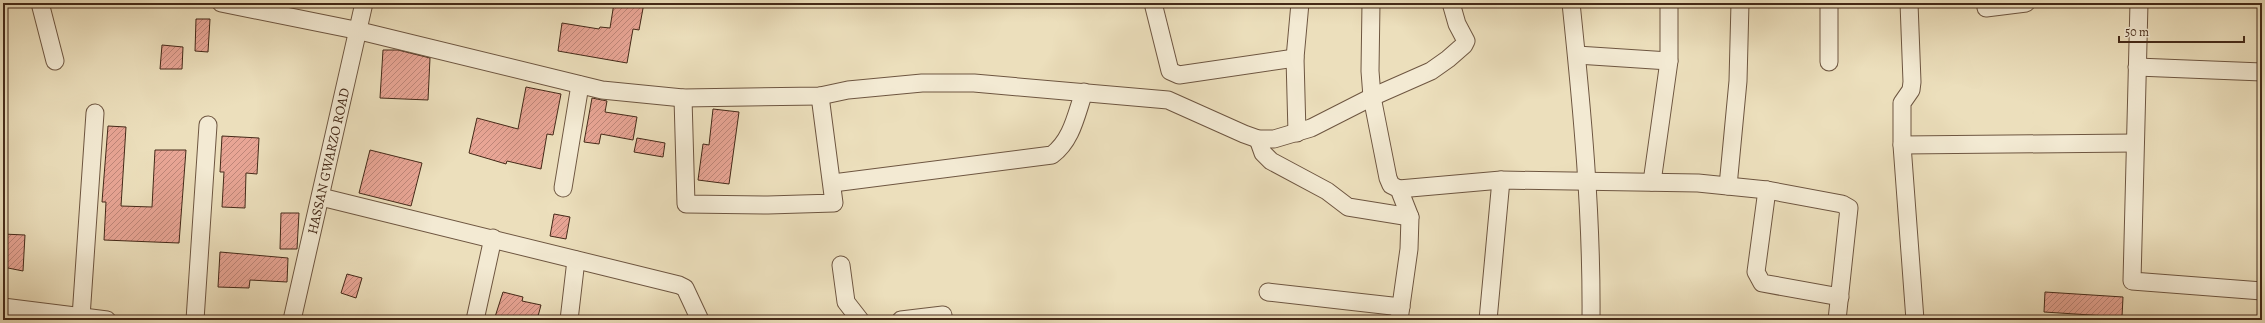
<svg xmlns="http://www.w3.org/2000/svg" width="2265" height="323" font-family="Alegreya,serif">
<style>
.building{fill:url(#building-hatch);stroke:#442918}
.lines{fill:none;stroke-linecap:round;stroke-linejoin:round}
.street-casing{stroke:#6e5641;stroke-width:19}
.street{stroke:#f3ead3;stroke-width:17}
.labels{text-anchor:middle;stroke-width:4;stroke-linejoin:round;paint-order:stroke}
.street-label{font-size:14px;fill:#442918;stroke:#f3ead3}
</style>
<defs>
<pattern id="building-hatch" width="6" height="6" patternUnits="userSpaceOnUse"><rect width="6" height="6" fill="#e8a595"/><path d="M-1 1l2-2M0 6l6-6M5 7l2-2" fill="none" stroke="#be8679"/></pattern>
</defs>
<rect width="100%" height="100%" fill="#ecdfbc"/>
<filter id="stains"><feTurbulence type="fractalNoise" baseFrequency=".005" numOctaves="4"/><feColorMatrix values="0 0 0 0 .2 0 0 0 0 .09 0 0 0 0 .02 0 0 0 .5 -.17"/></filter>
<radialGradient id="worn" r=".72"><stop offset=".6" stop-color="#630" stop-opacity="0"/><stop offset="1" stop-color="#630" stop-opacity=".3"/></radialGradient>
<path class="building" d="M 614,3 L 644,3 L 639,30 L 633,29 L 627,63 L 558,51 L 562,23 L 599,29 L 600,27 L 610,28 Z
M 196,19 L 210,19 L 208,52 L 195,51 Z
M 162,45 L 183,47 L 182,69 L 160,69 Z
M 383,50 L 398,50 L 430,58 L 428,100 L 380,98 Z
M 526,87 L 561,94 L 553,135 L 547,134 L 541,169 L 507,161 L 506,164 L 469,153 L 477,118 L 518,129 Z
M 592,98 L 607,101 L 605,112 L 637,117 L 633,140 L 601,134 L 599,144 L 584,142 Z
M 713,109 L 739,112 L 729,184 L 698,180 L 703,144 L 709,145 Z
M 108,126 L 126,127 L 121,206 L 152,207 L 155,150 L 186,150 L 179,243 L 104,240 L 106,202 L 102,202 Z
M 222,136 L 259,138 L 257,174 L 246,173 L 245,208 L 222,207 L 224,172 L 220,172 Z
M 637,138 L 665,143 L 663,157 L 634,152 Z
M 370,150 L 422,163 L 411,206 L 359,193 Z
M 281,213 L 299,213 L 297,249 L 280,249 Z
M 554,214 L 570,217 L 566,239 L 550,236 Z
M 3,234 L 25,235 L 23,271 L 3,267 Z
M 220,252 L 288,258 L 287,282 L 250,280 L 249,288 L 218,287 Z
M 347,274 L 362,278 L 356,298 L 341,293 Z
M 503,292 L 523,297 L 522,301 L 541,305 L 537,320 L 494,320 Z
M 2045,292 L 2123,297 L 2122,317 L 2044,312 Z"/>
<g class="lines">
<g class="street-casing">
<g id="street">
<path d="M 40,3 L 55,61"/>
<path d="M 221,3 L 360,31 L 602,90 L 683,98 L 820,96 L 848,90 L 922,83 L 974,83 L 1168,100 L 1244,134 L 1258,139 L 1274,139 L 1311,128 L 1372,97 L 1431,71 L 1448,59 L 1464,45 L 1466,41 L 1457,24 L 1451,3"/>
<path d="M 1153,3 L 1170,71 L 1179,75 L 1295,58"/>
<path d="M 1371,3 L 1370,71 L 1372,97 L 1388,178 L 1391,185 L 1399,189 L 1410,217 L 1409,249 L 1399,320"/>
<path d="M 1571,3 C 1582,108 1592,214 1591,320"/>
<path d="M 1829,3 L 1829,62"/>
<path d="M 1909,3 L 1912,82 L 1911,90 L 1902,103 L 1902,145 L 1915,320"/>
<path d="M 2139,3 L 2132,281 L 2262,291"/>
<path d="M 1986,8 L 2026,3"/>
<path d="M 1577,55 L 1669,61"/>
<path d="M 2137,67 L 2262,72"/>
<path d="M 683,98 L 686,204 L 768,205 L 834,203 L 820,96"/>
<path d="M 1297,133 L 1295,58 L 1300,3"/>
<path d="M 1258,139 L 1263,153 L 1271,161 L 1327,191 L 1348,207 L 1410,217"/>
<path d="M 1902,145 L 2135,143"/>
<path d="M 1652,182 L 1669,61 L 1669,3"/>
<path d="M 833,183 L 1052,155 C 1072,140 1076,115 1084,92"/>
<path d="M 1728,186 L 1738,81 L 1740,3"/>
<path d="M 563,188 L 580,85"/>
<path d="M 1399,189 L 1501,180 L 1698,183 L 1767,190 L 1842,204 L 1849,208 L 1837,320"/>
<path d="M 1767,190 L 1756,272 L 1762,283 L 1840,297"/>
<path d="M 321,197 L 679,285 L 685,288 L 700,320"/>
<path d="M 841,265 L 846,302 L 860,320"/>
<path d="M 1268,292 L 1401,307"/>
<path d="M 3,307 L 107,320"/>
<path d="M 81,317 L 95,113"/>
<path d="M 195,320 L 208,125"/>
<path id="s1" d="M 292,320 L 364,3"/>
<path d="M 475,320 L 493,238"/>
<path d="M 569,320 L 576,260"/>
<path d="M 901,320 L 943,315"/>
<path d="M 1488,320 L 1501,180"/>
</g>
</g>
<use href="#street" class="street"/>
</g>
<g class="labels">
<g class="street-label">
<text dy="5" stroke="none"><textPath href="#s1" startOffset="163">HASSAN GWARZO ROAD</textPath></text>
</g>
</g>
<rect width="2265" height="323" fill="none" stroke="#ecdfbc" stroke-width="16"/>
<rect x="4" y="4" width="2257" height="315" fill="none" stroke="#442918" stroke-width="2"/>
<rect x="8" y="8" width="2249" height="307" fill="none" stroke="#442918"/>
<path d="M2119 36v6h125v-6" fill="none" stroke="#442918" stroke-width="2"/>
<text x="2125" y="36" font-size="12" fill="#442918" stroke="#f3ead3" stroke-width="3" paint-order="stroke">50 m</text>
<rect width="100%" height="100%" filter="url(#stains)"/>
<rect width="100%" height="100%" fill="url(#worn)"/>
</svg>
